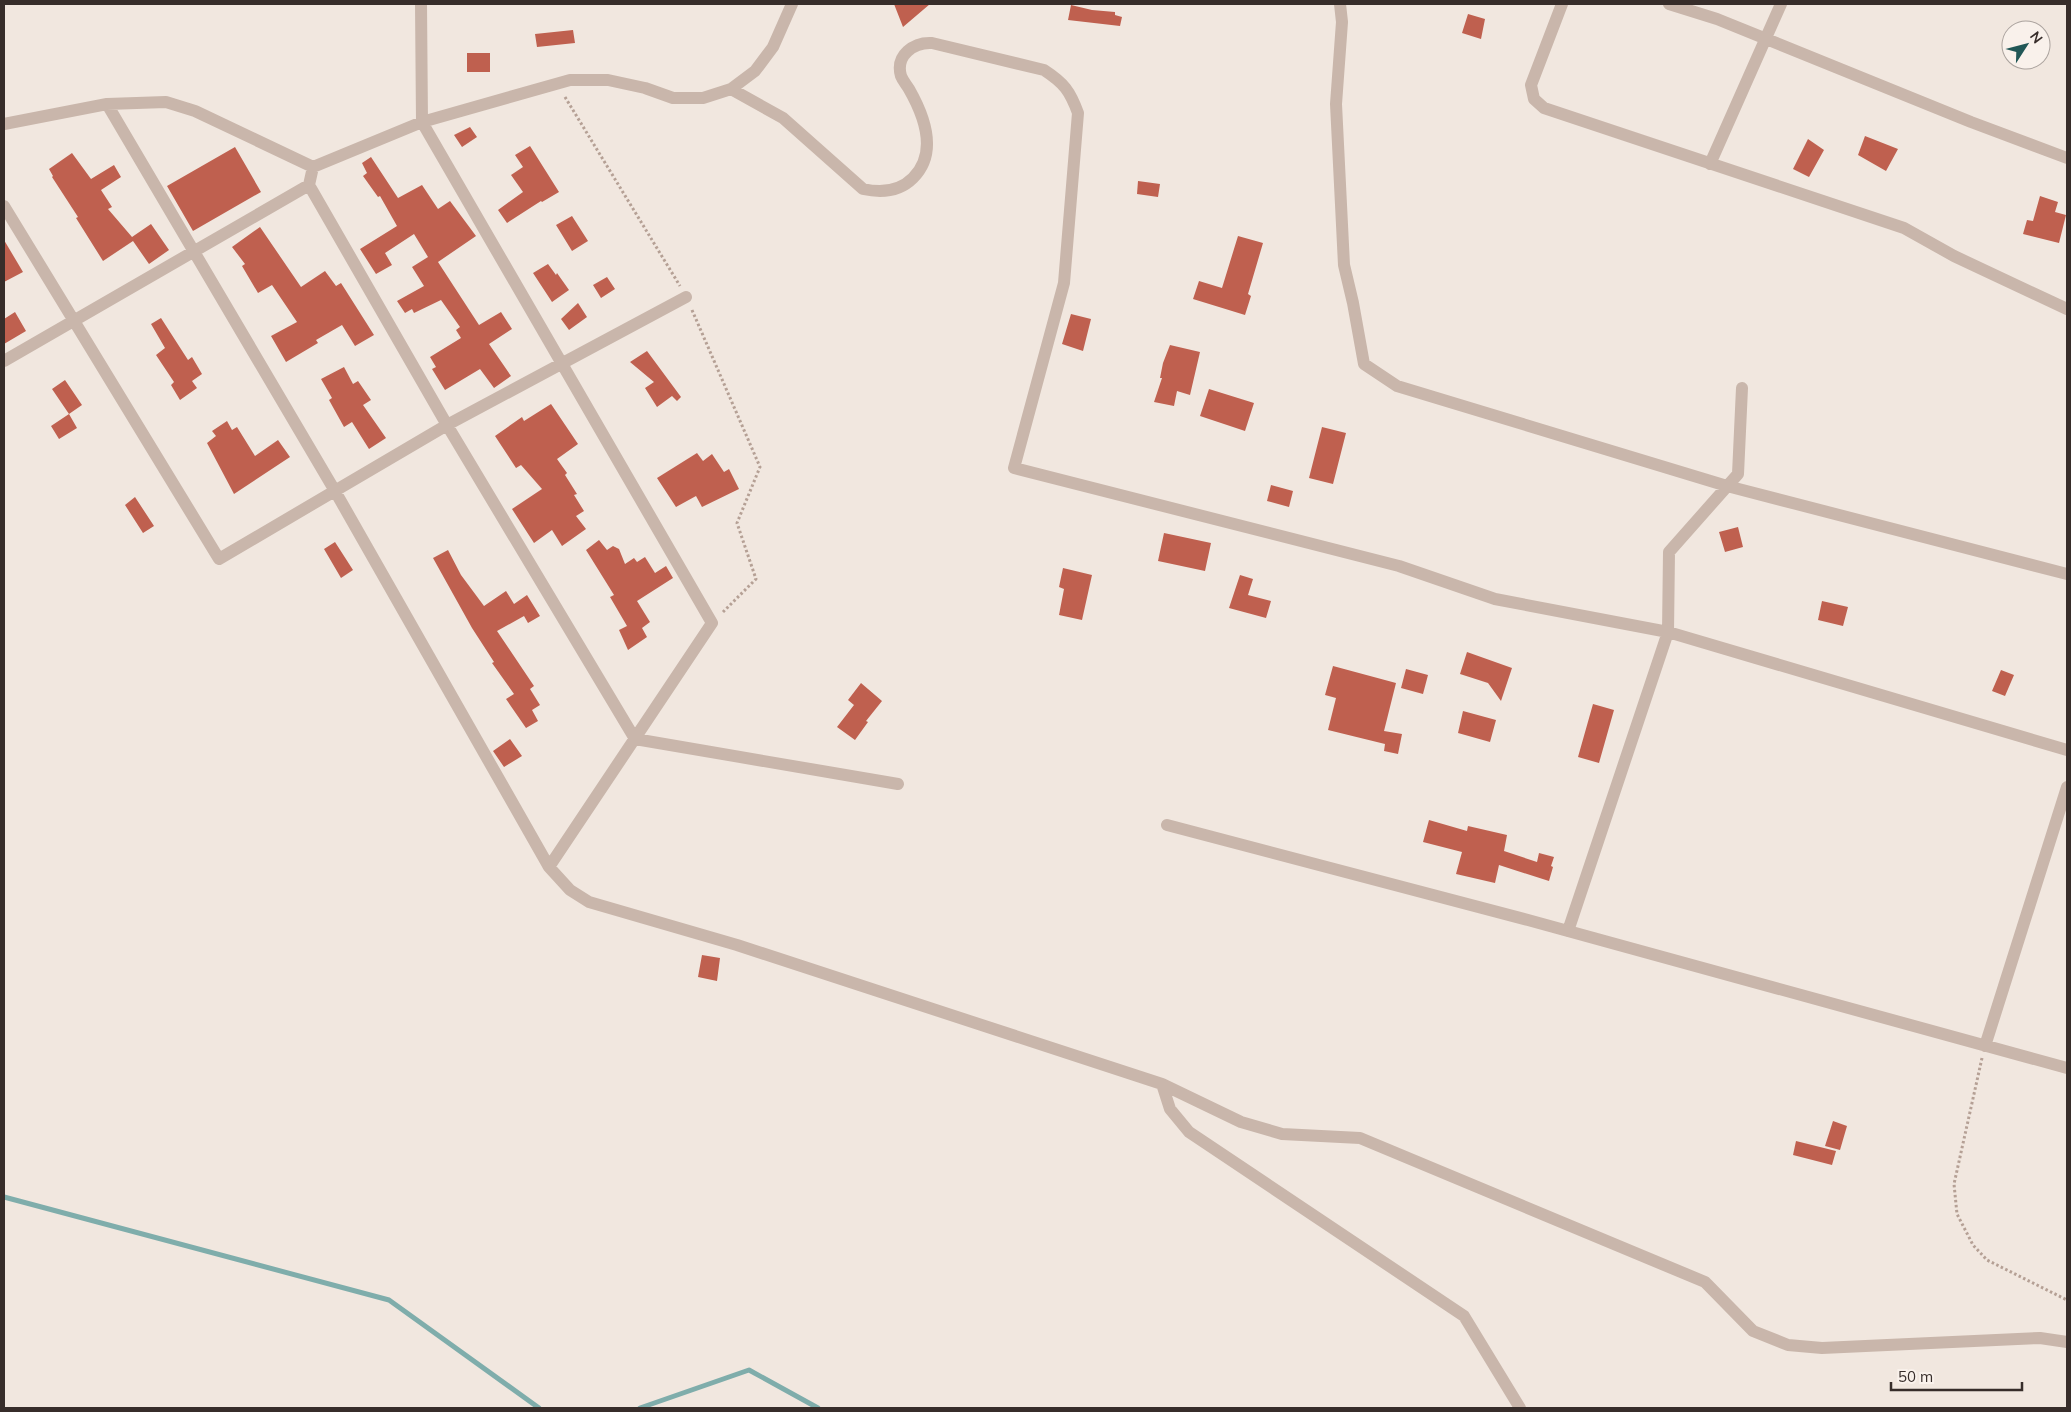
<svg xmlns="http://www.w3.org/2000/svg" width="2071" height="1412" font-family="Mulish,sans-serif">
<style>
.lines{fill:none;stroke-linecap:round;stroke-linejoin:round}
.stream{stroke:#7fadab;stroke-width:5}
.building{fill:#bf604f}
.path{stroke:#b5a095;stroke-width:3;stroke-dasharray:2.5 2.5;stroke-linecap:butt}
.minor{stroke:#c9b6ab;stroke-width:12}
</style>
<rect width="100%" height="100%" fill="#f1e7df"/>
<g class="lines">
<path class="stream" d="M 4,1197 L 389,1300 L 539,1408
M 640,1408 L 749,1370 L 818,1408"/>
</g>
<path class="building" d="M 894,4 L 930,4 L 903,27 Z
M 1071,5 L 1092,10 L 1115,12 L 1115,15 L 1122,17 L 1120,26 L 1068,20 Z
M 1468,14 L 1485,19 L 1481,39 L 1462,33 Z
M 573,30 L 575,43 L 537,47 L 535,34 Z
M 467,53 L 490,53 L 490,72 L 467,72 Z
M 470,127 L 477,137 L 462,147 L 454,135 Z
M 1865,136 L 1898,149 L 1886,171 L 1858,155 Z
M 1808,139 L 1824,150 L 1809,177 L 1793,169 Z
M 530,146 L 559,192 L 542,202 L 541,201 L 507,223 L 498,210 L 523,192 L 511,175 L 523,167 L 515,155 Z
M 235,147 L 261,192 L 193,231 L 167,186 Z
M 72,153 L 91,179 L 114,165 L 121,177 L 101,190 L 112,207 L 108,209 L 132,237 L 151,224 L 169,250 L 149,264 L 133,241 L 103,261 L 76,218 L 78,217 L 52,177 L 53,176 L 49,169 Z
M 371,157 L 398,198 L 422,185 L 438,209 L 450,201 L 476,236 L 438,262 L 479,325 L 501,312 L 512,329 L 489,344 L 511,376 L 494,388 L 480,369 L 445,390 L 432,369 L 436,367 L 430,357 L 461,338 L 456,330 L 460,327 L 441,300 L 414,313 L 412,309 L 405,313 L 397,301 L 424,286 L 412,267 L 428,257 L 414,234 L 385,253 L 392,265 L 376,274 L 360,249 L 397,226 L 380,196 L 378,197 L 363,176 L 367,173 L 362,163 Z
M 1138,181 L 1160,184 L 1158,197 L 1137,194 Z
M 2040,196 L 2058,202 L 2055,212 L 2066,215 L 2059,243 L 2023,234 L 2027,220 L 2033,221 Z
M 572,216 L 588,241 L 572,251 L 556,225 Z
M 260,227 L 301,287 L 325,271 L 336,286 L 341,283 L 374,335 L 355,346 L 342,325 L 316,340 L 318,343 L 286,362 L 271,336 L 297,322 L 272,285 L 258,293 L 242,266 L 245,264 L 232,247 Z
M 1238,236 L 1263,243 L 1248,294 L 1251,296 L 1245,315 L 1193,299 L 1199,281 L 1222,288 Z
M 4,240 L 23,272 L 4,282 Z
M 548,264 L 556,275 L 557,273 L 569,290 L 552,302 L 533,273 Z
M 607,277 L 615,289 L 601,298 L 593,285 Z
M 578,303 L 587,317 L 569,330 L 561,319 Z
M 15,312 L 26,331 L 4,344 L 4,319 Z
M 1071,314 L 1091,319 L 1083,351 L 1062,344 Z
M 161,318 L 188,360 L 192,357 L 202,374 L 192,381 L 197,388 L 180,400 L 171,385 L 174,382 L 156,355 L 165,348 L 151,324 Z
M 1170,345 L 1200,352 L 1190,395 L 1177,391 L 1174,406 L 1154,402 L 1162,378 L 1160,378 L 1163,363 Z
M 647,351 L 681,397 L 677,401 L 672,396 L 657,407 L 645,388 L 654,382 L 630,362 Z
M 344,367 L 353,384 L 358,381 L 371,400 L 363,405 L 386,438 L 369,449 L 352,422 L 344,427 L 329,400 L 332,398 L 321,379 Z
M 65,380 L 82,405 L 69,414 L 52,389 Z
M 1209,389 L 1254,403 L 1245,431 L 1200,416 Z
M 551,404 L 578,444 L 557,459 L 567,473 L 565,475 L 577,494 L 574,495 L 584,511 L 576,516 L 586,529 L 562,546 L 552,530 L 534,543 L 512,509 L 542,489 L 521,465 L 516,468 L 495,436 L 522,417 L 524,421 Z
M 69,414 L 77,428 L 59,439 L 51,426 Z
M 227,421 L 232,430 L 237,427 L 255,456 L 278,440 L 290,457 L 234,494 L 207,443 L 216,436 L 212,431 Z
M 1322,427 L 1346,433 L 1333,484 L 1309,478 Z
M 697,453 L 703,461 L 712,454 L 724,472 L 729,469 L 739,489 L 702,507 L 696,496 L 676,507 L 657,478 Z
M 1271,485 L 1293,491 L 1289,507 L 1267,501 Z
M 135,497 L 154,526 L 143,533 L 125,505 Z
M 1738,527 L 1743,547 L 1725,552 L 1719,532 Z
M 1164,533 L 1211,543 L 1205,571 L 1158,561 Z
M 599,540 L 607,550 L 613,546 L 619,549 L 625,564 L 634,558 L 637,562 L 645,557 L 655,573 L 666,566 L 673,578 L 637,601 L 650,622 L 642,628 L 647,637 L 628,650 L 619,630 L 627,626 L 610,597 L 614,595 L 586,550 Z
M 335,542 L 353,570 L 341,578 L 324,549 Z
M 448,550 L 461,575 L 484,606 L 506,591 L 514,604 L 527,595 L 540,616 L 528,623 L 524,616 L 497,631 L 534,686 L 530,689 L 540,705 L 532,710 L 538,721 L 526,728 L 506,699 L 514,694 L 492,663 L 494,662 L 472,628 L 433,558 Z
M 1063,568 L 1092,575 L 1082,620 L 1059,615 L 1064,589 L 1059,587 Z
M 1240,575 L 1253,579 L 1248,595 L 1271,601 L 1266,618 L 1229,608 Z
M 1822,601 L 1848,607 L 1843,626 L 1818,620 Z
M 1467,652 L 1512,668 L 1501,701 L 1488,683 L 1460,674 Z
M 1333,666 L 1396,683 L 1384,731 L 1402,734 L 1398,754 L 1384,751 L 1385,744 L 1328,730 L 1336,698 L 1325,695 Z
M 1406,669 L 1428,675 L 1423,694 L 1401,688 Z
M 2001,670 L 2014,675 L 2005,696 L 1992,691 Z
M 861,683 L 882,701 L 866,721 L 868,722 L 855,740 L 837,727 L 854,705 L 848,700 Z
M 1593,704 L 1614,710 L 1599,763 L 1578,757 Z
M 1463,711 L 1496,720 L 1490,742 L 1458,733 Z
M 510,739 L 522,756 L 504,767 L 493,751 Z
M 1429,820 L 1467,831 L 1468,826 L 1507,835 L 1504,851 L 1537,862 L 1539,853 L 1554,857 L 1551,866 L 1553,867 L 1549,881 L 1499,865 L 1495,883 L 1456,874 L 1462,852 L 1423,842 Z
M 702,955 L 720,958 L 717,981 L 698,977 Z
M 1833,1121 L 1847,1126 L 1840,1150 L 1825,1146 Z
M 1796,1141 L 1836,1151 L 1832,1165 L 1793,1155 Z"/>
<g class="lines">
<path class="path" d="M 565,97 L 680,286
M 692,310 L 760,467 L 737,523 L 756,579 L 723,612
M 1982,1058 L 1954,1184 L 1957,1214 L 1973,1245 L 1987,1260 L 2067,1300"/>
<path class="minor" d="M 421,4 L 422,122 L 712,623 L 549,867
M 1340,4 L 1342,22 L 1336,104 L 1344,265 L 1353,303 L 1364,364 L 1397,386 L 1727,486 L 2067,574
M 1562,4 L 1531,85 L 1534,99 L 1544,108 L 1904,228 L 1954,256 L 2067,309
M 1669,4 L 1717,19 L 1971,122 L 2067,158
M 731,89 L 783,118 L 863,189 C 881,193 899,192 913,178 C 938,153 925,117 909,89 C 906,84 903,81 901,76 C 895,55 914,42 932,43 L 1044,70 C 1064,83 1070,91 1078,113 L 1064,283 L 1014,468 L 1399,566 L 1495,599 L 1668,632 L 2067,750
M 107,104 L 335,491 L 549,867 L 570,890 L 589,902 L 737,945 L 1162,1084 L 1241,1122 L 1282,1134 L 1360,1138 L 1705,1282 L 1753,1331 L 1788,1345 L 1822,1348 L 2040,1338 L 2067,1342
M 4,124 L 107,104 L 166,102 L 195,111 L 313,167 L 422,122 L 570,80 L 608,80 L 645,88 L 673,98 L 703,98 L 731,89 L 755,71 L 773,47 L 792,4
M 1710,164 L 1781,4
M 313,167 L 309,185 L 447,425 L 635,739 L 898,784
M 4,206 L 219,559 L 447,425 L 686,297
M 4,361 L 309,185
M 1167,825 L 1528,920 L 2067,1068
M 1568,931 L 1668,632 L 1669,552 L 1738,474 L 1742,388
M 1985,1046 L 2067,787
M 1162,1084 L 1170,1109 L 1189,1132 L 1464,1316 L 1520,1408"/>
</g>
<rect width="2071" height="1412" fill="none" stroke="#372d2a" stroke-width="10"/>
<g transform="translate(2026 45) rotate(54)"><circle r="24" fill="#f9f1eb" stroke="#aba39e"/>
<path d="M0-4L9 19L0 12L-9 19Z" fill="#215756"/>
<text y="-8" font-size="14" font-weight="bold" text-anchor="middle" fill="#372d2a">N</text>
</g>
<path d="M1891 1382v8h131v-8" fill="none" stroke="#372d2a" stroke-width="2.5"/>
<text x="1898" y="1382" font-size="15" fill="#372d2a" stroke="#f9f1eb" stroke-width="4" paint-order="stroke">50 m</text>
</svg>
